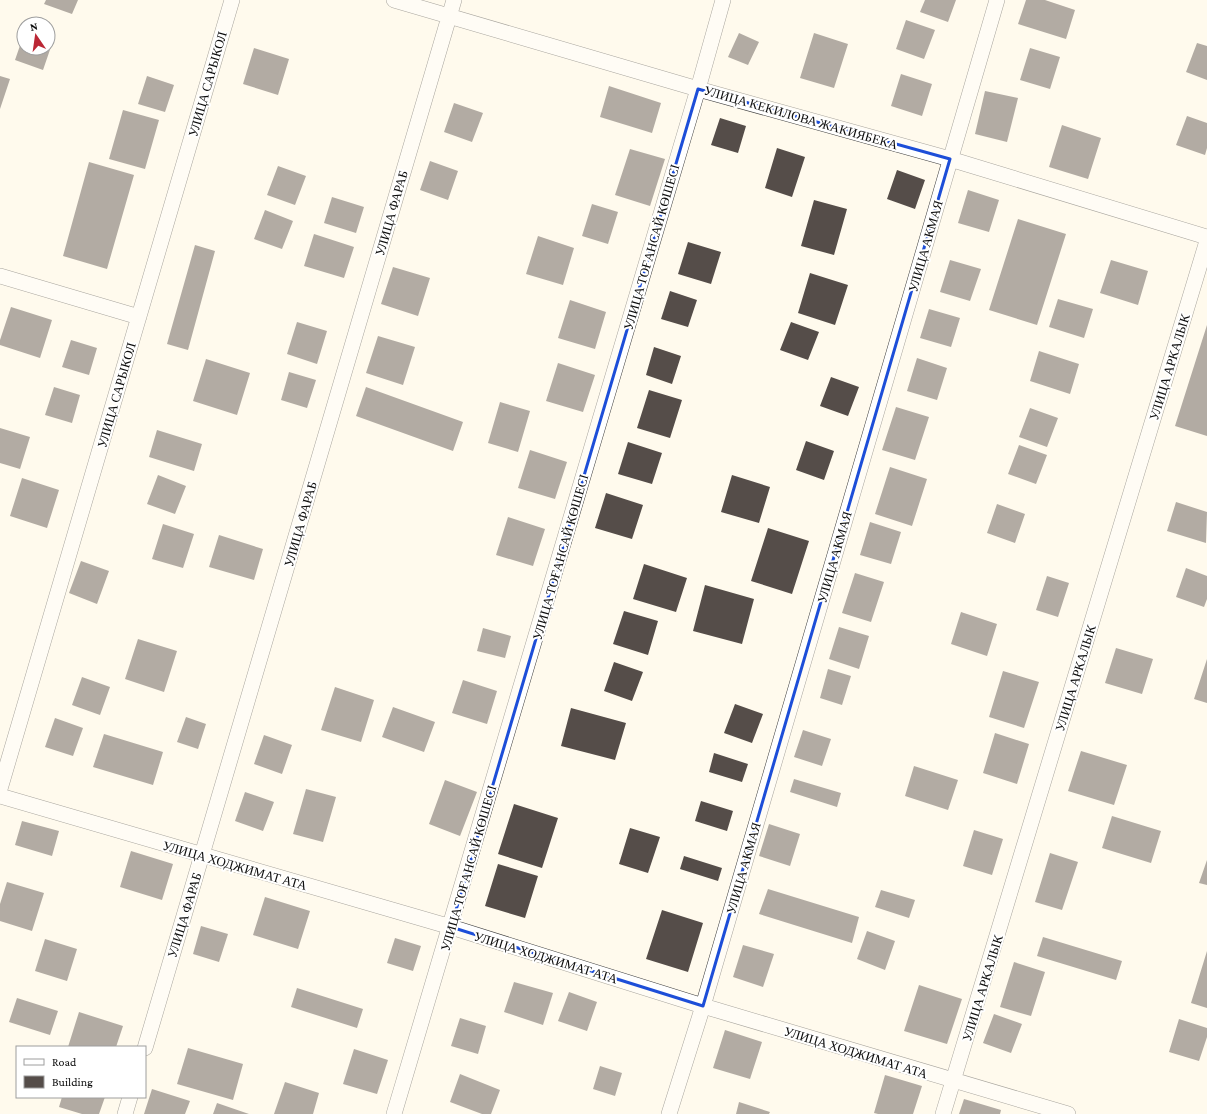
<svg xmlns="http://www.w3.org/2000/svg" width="1207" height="1114" font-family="'Crimson Pro',serif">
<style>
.building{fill:#554d49}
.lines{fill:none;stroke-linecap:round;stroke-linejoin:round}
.street-casing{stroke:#404040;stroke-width:16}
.street{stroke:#fff;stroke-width:15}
.marked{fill:none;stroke:#1d4ed8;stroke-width:3;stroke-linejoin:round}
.labels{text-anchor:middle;stroke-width:4;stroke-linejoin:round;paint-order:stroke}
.street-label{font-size:13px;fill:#0d0d0d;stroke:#fff}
</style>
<rect width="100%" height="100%" fill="#fffaed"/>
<path class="building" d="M 46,0 L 78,0 L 72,14 L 44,4 Z
M 925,0 L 956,0 L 948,22 L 920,12 Z
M 1026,0 L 1045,0 L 1075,10 L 1066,39 L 1018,24 Z
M 906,20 L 935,30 L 924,59 L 896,49 Z
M 739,33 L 759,42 L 748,65 L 728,57 Z
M 814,33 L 848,44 L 834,88 L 800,78 Z
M 24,34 L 24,48 L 48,48 L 48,39 L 53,41 L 43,70 L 15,60 Z
M 1197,43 L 1207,46 L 1207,80 L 1186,72 Z
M 254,48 L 289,59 L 278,95 L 243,84 Z
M 1030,48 L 1060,57 L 1050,89 L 1020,80 Z
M 901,74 L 932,84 L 922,116 L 891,106 Z
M 0,76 L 10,79 L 0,109 Z
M 147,76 L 174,85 L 165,112 L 138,104 Z
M 609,86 L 661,103 L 652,133 L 600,117 Z
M 985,91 L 1018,98 L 1007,142 L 975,134 Z
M 454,103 L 483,113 L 472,142 L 444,132 Z
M 123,110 L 159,120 L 145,169 L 109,159 Z
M 1187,116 L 1207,123 L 1207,148 L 1205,155 L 1176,145 Z
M 720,118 L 746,126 L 738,153 L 711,145 Z
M 1062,125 L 1101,138 L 1088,179 L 1049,167 Z
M 777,148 L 805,157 L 792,197 L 765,188 Z
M 630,149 L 665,159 L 650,206 L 615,195 Z
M 430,161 L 458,171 L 448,200 L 420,190 Z
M 89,162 L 134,175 L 107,269 L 63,256 Z
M 278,166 L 306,176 L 295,205 L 267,195 Z
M 897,170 L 925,180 L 915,209 L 887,199 Z
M 968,190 L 999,200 L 989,232 L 958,223 Z
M 332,197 L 364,207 L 356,233 L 324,223 Z
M 814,200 L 847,209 L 834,255 L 801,246 Z
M 592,204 L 618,212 L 608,244 L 582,236 Z
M 265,210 L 293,221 L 282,249 L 254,239 Z
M 1018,219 L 1066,234 L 1037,325 L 989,310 Z
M 314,234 L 354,247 L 344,278 L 304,266 Z
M 538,236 L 574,248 L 563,285 L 526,274 Z
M 688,242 L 721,252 L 711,284 L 678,274 Z
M 195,245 L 215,251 L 188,350 L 167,344 Z
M 950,260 L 981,269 L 970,301 L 940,292 Z
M 1111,260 L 1148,271 L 1138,305 L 1100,293 Z
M 393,267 L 430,278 L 418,316 L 381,304 Z
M 810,273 L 848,285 L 835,325 L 798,313 Z
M 670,291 L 697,300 L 688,327 L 661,319 Z
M 1058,299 L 1093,309 L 1084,338 L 1049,327 Z
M 570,300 L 606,312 L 595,349 L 558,338 Z
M 11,307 L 52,320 L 40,358 L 0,345 L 0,340 Z
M 929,309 L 960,318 L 951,347 L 920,338 Z
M 297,322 L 327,331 L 317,364 L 287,354 Z
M 791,322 L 819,332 L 808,360 L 780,350 Z
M 1207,325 L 1207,436 L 1175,426 Z
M 378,336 L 415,347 L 403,385 L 366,373 Z
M 71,340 L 97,348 L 89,375 L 62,367 Z
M 654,347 L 681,356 L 672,384 L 646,375 Z
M 1039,351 L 1079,364 L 1070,394 L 1030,381 Z
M 917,358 L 947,368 L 937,400 L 907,391 Z
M 206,359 L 250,373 L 237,415 L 193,401 Z
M 558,363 L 595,375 L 583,412 L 546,401 Z
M 289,372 L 316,380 L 307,408 L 281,400 Z
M 831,377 L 859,387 L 848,416 L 820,406 Z
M 54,387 L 80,395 L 72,423 L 45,415 Z
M 366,387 L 463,422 L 453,451 L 356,416 Z
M 649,390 L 682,400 L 670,438 L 637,428 Z
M 500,402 L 530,411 L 518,452 L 488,443 Z
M 896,407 L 929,417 L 915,460 L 882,450 Z
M 1030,408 L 1058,418 L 1047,447 L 1019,437 Z
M 0,428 L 30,437 L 20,469 L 0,463 Z
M 157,430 L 202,444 L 194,471 L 149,457 Z
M 806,441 L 834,451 L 824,480 L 796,470 Z
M 628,442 L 662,453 L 652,484 L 618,474 Z
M 1019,445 L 1047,455 L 1036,484 L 1008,474 Z
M 530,450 L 567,462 L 555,499 L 518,488 Z
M 890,467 L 927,479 L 912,526 L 875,514 Z
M 158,475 L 186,486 L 175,514 L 147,504 Z
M 732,475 L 770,487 L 759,523 L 721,512 Z
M 22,478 L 59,490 L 47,528 L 10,516 Z
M 606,493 L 643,505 L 632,539 L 595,528 Z
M 1176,502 L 1207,512 L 1206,543 L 1167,531 Z
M 997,504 L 1025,514 L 1015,543 L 987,533 Z
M 508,517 L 545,529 L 533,566 L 496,555 Z
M 870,522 L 901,532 L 891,564 L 860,555 Z
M 163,524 L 194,534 L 183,568 L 152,559 Z
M 768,528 L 809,541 L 792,594 L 751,581 Z
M 219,535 L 263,549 L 254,580 L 209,567 Z
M 81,561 L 109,571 L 97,604 L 69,593 Z
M 644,564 L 687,578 L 676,612 L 633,599 Z
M 1186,568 L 1207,576 L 1207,599 L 1204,607 L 1176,597 Z
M 855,573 L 884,582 L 871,622 L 842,613 Z
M 1047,576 L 1069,583 L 1058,617 L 1036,610 Z
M 705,585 L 754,599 L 742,644 L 693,631 Z
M 624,611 L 658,621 L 648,655 L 613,644 Z
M 961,612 L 997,624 L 987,656 L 951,644 Z
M 839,627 L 869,636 L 859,669 L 829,659 Z
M 483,628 L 511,636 L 505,658 L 477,651 Z
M 138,639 L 177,651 L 164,692 L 125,679 Z
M 1116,648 L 1153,659 L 1142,694 L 1105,683 Z
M 1207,659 L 1207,703 L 1194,699 Z
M 614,662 L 643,672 L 632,701 L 604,691 Z
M 828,669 L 851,676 L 842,705 L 820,698 Z
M 1003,671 L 1039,682 L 1024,728 L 989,717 Z
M 82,677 L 110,687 L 100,715 L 72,705 Z
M 463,680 L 497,691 L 487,724 L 452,713 Z
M 335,687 L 374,700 L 361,742 L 321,730 Z
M 735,704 L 763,714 L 752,743 L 724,733 Z
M 393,707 L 435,722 L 424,752 L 382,737 Z
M 571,708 L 626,723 L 615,760 L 561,746 Z
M 186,717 L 206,724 L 198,749 L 177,742 Z
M 55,718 L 83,728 L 73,756 L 45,747 Z
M 803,730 L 831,739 L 822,766 L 794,757 Z
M 995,733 L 1029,744 L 1017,784 L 983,773 Z
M 104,734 L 163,752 L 153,785 L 93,767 Z
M 264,735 L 292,745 L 282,774 L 254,764 Z
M 1081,751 L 1127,765 L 1114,805 L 1068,791 Z
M 714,753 L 748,764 L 742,782 L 709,772 Z
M 914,766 L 958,780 L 948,810 L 905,796 Z
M 794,779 L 841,793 L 837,807 L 790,792 Z
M 445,780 L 477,792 L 460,836 L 429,824 Z
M 306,789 L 336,797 L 323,842 L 293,834 Z
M 245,792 L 274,802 L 263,831 L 235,821 Z
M 701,801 L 733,811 L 727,831 L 695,821 Z
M 514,804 L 558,818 L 542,868 L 498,854 Z
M 1112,816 L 1161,831 L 1151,863 L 1102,848 Z
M 22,821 L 59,831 L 52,856 L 15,845 Z
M 769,824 L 800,834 L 790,866 L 759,856 Z
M 630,828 L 660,837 L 648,873 L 619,864 Z
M 974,830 L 1003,839 L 992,875 L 963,866 Z
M 131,851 L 173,864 L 162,900 L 120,887 Z
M 1050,853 L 1078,862 L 1062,910 L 1035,902 Z
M 684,856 L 722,868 L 718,881 L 680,869 Z
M 1207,860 L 1207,885 L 1199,883 Z
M 498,864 L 538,876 L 525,918 L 485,906 Z
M 7,882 L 44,893 L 32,931 L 0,921 L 0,904 Z
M 768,889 L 859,917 L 852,943 L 759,914 Z
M 881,890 L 915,900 L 909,918 L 875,907 Z
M 265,897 L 310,911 L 298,949 L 253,935 Z
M 662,910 L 703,923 L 688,972 L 646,959 Z
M 201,926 L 228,934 L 219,962 L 193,954 Z
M 867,931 L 895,941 L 885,970 L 857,959 Z
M 1043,937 L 1122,961 L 1116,980 L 1037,956 Z
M 395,938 L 421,946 L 413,971 L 387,963 Z
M 45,939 L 77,949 L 67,981 L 35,971 Z
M 743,945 L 774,954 L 763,987 L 733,977 Z
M 1207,951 L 1207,1008 L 1191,1003 Z
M 1014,962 L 1045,972 L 1031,1016 L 1000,1007 Z
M 514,982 L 553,993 L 543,1025 L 504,1012 Z
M 919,985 L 962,999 L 947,1044 L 904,1031 Z
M 297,988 L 363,1009 L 357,1028 L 291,1007 Z
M 569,992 L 597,1002 L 587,1031 L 558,1021 Z
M 17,998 L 58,1011 L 50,1035 L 9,1022 Z
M 79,1012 L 123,1026 L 116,1047 L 68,1047 Z
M 994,1014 L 1022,1024 L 1011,1053 L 983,1043 Z
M 460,1018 L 486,1026 L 478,1054 L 451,1046 Z
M 1179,1019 L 1207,1028 L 1207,1037 L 1199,1061 L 1169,1052 Z
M 725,1030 L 762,1042 L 750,1079 L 713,1068 Z
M 188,1048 L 243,1064 L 233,1100 L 177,1084 Z
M 354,1049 L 388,1060 L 377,1094 L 343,1084 Z
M 600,1066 L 622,1073 L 615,1096 L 593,1089 Z
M 460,1074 L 500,1090 L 491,1114 L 482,1114 L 450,1102 Z
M 885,1075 L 922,1086 L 913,1114 L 878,1114 L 874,1113 Z
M 285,1082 L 319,1093 L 313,1114 L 274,1114 Z
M 152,1089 L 190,1101 L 185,1114 L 144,1114 Z
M 62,1097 L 105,1097 L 99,1114 L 82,1114 L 59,1107 Z
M 964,1099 L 1001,1110 L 1000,1114 L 959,1114 Z
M 739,1102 L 770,1112 L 769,1114 L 736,1114 Z
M 217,1103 L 249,1114 L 213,1114 Z"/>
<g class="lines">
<g class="street-casing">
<path id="street" d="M 394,0 L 698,89 L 950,159 L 1207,237
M 0,276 L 139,317
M 0,789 L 232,0
M 0,796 L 451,927 L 703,1006 L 1068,1114
M 145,1048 L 454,0
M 125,1114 L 130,1097
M 394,1114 L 698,89 L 723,0
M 669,1114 L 703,1006 L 997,0
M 943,1114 L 1207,241"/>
</g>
<use href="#street" class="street"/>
</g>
<path d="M0 0H1207V1114H0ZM 698,89 L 950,159 L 703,1006 L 451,927 Z" fill="#fffaed" fill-opacity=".55" fill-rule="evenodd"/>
<path class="marked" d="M 698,89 L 950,159 L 703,1006 L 451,927 Z"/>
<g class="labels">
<g class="street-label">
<text transform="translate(207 84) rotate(-74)" y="5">УЛИЦА САРЫКОЛ</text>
<text transform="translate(801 117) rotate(16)" y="5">УЛИЦА КЕКИЛОВА ЖАКИЯБЕКА</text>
<text transform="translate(391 213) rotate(-74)" y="5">УЛИЦА ФАРАБ</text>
<text transform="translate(925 246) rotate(-74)" y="5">УЛИЦА АКМАЯ</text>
<text transform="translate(651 247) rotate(-74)" y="5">УЛИЦА ТОҒАНСАЙ КӨШЕСІ</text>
<text transform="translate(1169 367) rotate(-73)" y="5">УЛИЦА АРКАЛЫК</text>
<text transform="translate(116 395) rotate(-74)" y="5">УЛИЦА САРЫКОЛ</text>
<text transform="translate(300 524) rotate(-74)" y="5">УЛИЦА ФАРАБ</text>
<text transform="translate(560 557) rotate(-74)" y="5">УЛИЦА ТОҒАНСАЙ КӨШЕСІ</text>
<text transform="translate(834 557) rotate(-74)" y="5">УЛИЦА АКМАЯ</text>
<text transform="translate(1075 678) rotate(-73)" y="5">УЛИЦА АРКАЛЫК</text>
<text transform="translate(235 865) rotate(16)" y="5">УЛИЦА ХОДЖИМАТ АТА</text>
<text transform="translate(468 868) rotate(-74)" y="5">УЛИЦА ТОҒАНСАЙ КӨШЕСІ</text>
<text transform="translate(743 868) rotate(-74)" y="5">УЛИЦА АКМАЯ</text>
<text transform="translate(184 915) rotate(-73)" y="5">УЛИЦА ФАРАБ</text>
<text transform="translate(546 957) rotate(17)" y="5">УЛИЦА ХОДЖИМАТ АТА</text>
<text transform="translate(982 988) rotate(-73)" y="5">УЛИЦА АРКАЛЫК</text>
<text transform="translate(856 1052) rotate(17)" y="5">УЛИЦА ХОДЖИМАТ АТА</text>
</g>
</g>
<rect x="16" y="1046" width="130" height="52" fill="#ffffff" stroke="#9e9e9e"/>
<rect x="24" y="1059" width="20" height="6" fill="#ffffff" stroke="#9e9e9e"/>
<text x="52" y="1066" font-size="12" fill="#0d0d0d">Road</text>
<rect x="24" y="1076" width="20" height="12" fill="#554d49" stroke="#9e9e9e"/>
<text x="52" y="1086" font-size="12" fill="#0d0d0d">Building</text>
<g transform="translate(36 36) rotate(347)"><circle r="19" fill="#ffffff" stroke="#9e9e9e"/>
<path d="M0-3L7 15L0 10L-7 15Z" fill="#bb2735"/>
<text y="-6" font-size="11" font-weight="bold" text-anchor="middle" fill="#0d0d0d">N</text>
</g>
</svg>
